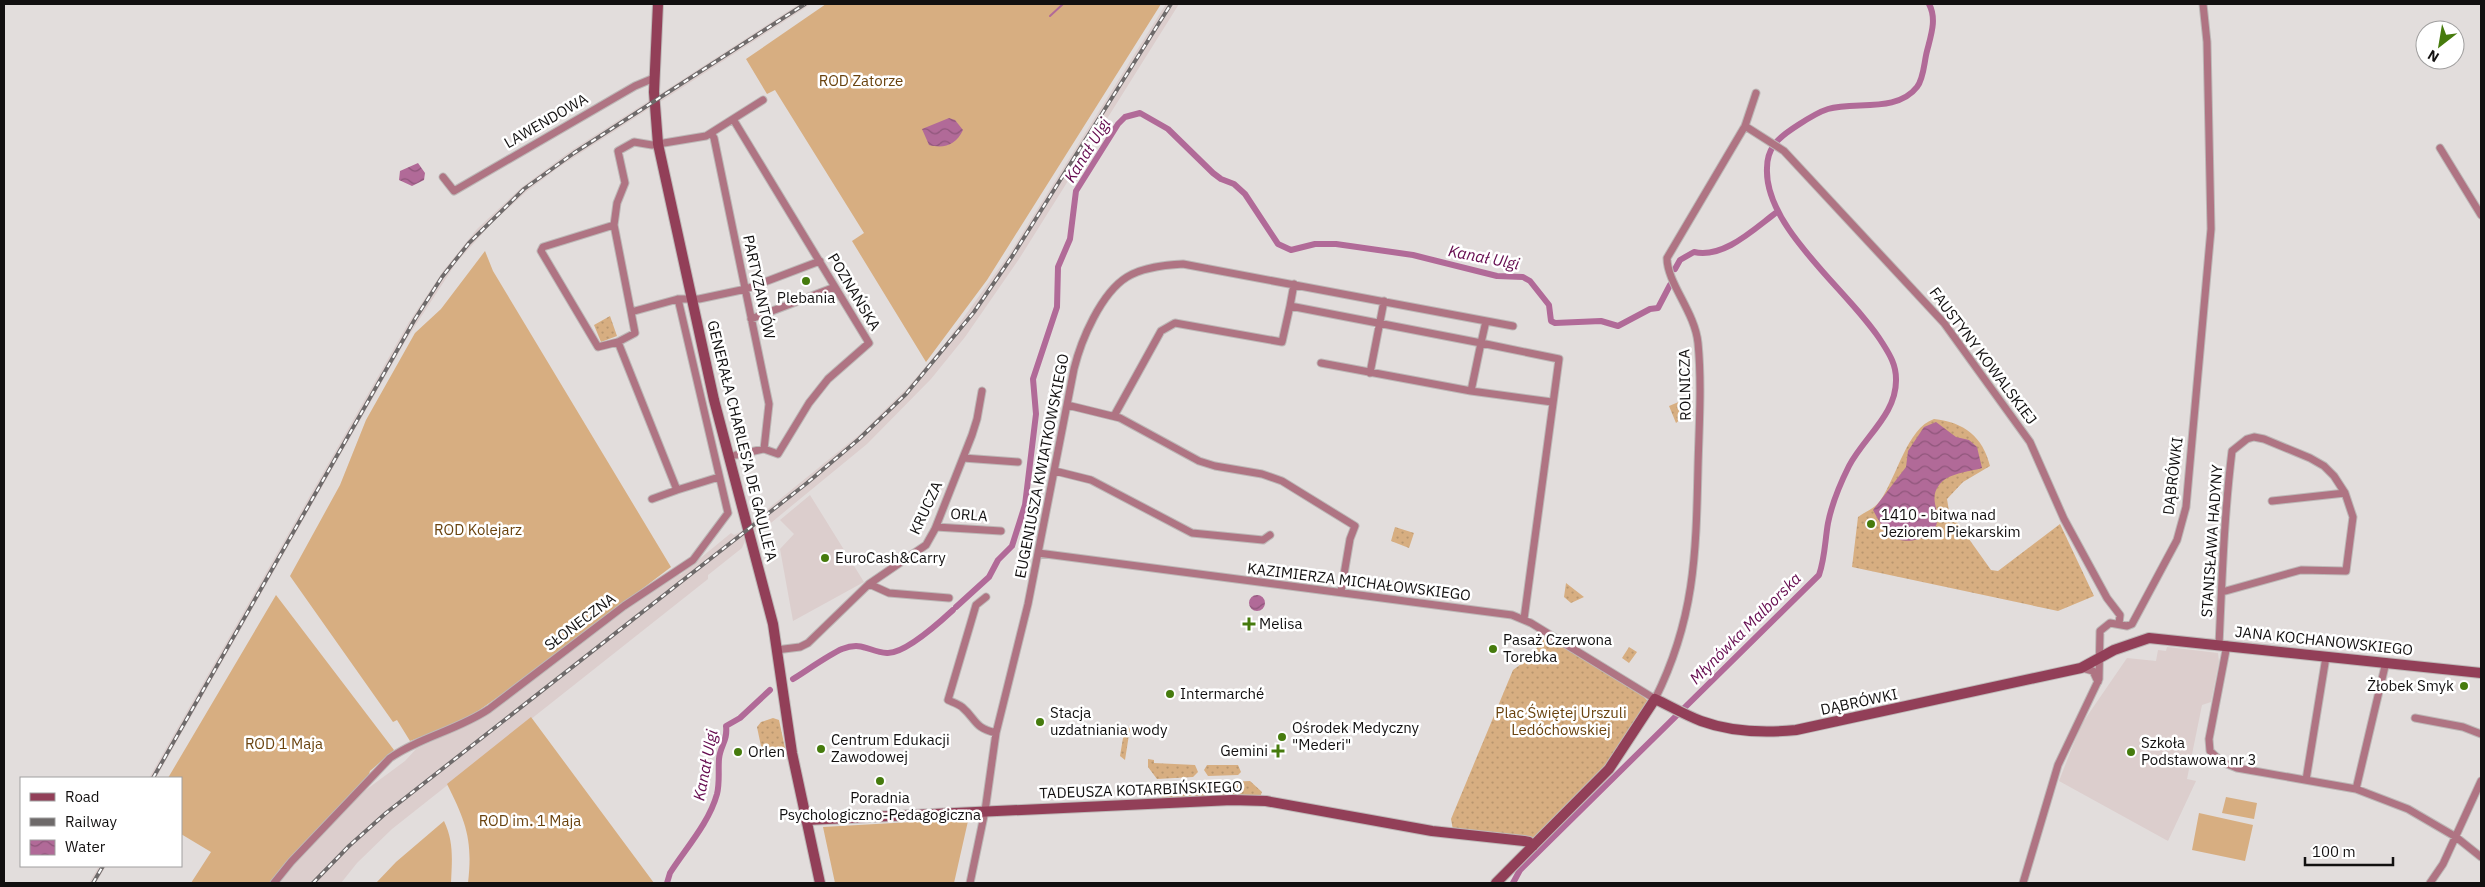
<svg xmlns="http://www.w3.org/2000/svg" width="2485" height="887" font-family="'IBM Plex Sans',sans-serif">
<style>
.built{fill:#dccecd}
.grass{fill:url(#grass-dots)}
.garden{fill:#d7ae81}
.water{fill:url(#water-waves)}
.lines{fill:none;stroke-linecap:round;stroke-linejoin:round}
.stream{stroke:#b16a98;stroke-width:2}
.canal{stroke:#b16a98;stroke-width:6}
.street-casing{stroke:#bdb8b7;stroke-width:9}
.secondary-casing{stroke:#bdb8b7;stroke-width:12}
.street{stroke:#af7483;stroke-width:7}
.secondary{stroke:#923f58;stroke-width:10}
.rail-casing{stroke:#6e6a6a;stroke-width:4}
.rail{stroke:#fff;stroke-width:2;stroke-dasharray:5.5;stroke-linecap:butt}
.poi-dot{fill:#467b0d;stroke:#fff;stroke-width:2}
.labels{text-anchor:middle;stroke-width:5;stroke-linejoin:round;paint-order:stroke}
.park-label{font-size:15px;fill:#6a430f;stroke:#fff}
.street-label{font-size:15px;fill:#121010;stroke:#fff}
.poi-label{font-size:15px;fill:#121010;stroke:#fff;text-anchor:start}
.water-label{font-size:16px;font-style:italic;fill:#650b4f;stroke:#fff}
</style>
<defs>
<pattern id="grass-dots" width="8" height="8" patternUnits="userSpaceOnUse" patternTransform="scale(1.25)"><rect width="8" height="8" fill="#d7ae81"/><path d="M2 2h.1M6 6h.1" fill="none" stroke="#b8956e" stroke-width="1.8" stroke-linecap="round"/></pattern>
<pattern id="water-waves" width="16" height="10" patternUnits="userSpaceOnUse" patternTransform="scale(1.25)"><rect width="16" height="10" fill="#b16a98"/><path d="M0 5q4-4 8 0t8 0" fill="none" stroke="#8f567b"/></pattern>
</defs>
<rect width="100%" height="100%" fill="#e2dddc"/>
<path class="built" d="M 799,4 L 811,4 L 660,102 L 660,94 Z
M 1166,4 L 1179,4 L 1019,259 L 965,337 L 931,379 L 867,444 L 761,531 L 755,532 L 752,522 L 860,434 L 907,388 L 944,345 L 1010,253 Z
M 650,100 L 650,108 L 559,167 L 526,192 L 492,223 L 456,263 L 406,340 L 156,778 L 149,778 L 409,322 L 443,271 L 477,229 L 522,187 L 572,150 Z
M 810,495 L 864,582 L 793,621 L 780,549 L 794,534 L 780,520 Z
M 742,531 L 745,541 L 742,548 L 708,575 L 708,579 L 392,829 L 357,863 L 341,883 L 278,883 L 293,864 L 359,795 L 405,761 L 416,749 L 467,725 L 494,708 L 616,616 L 676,575 L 680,575 L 731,533 L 734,535 Z
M 2167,647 L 2218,653 L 2219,662 L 2211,702 L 2202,705 L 2187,779 L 2196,781 L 2168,841 L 2059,781 L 2081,725 L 2127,658 L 2156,661 L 2158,650 L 2166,651 Z
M 99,866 L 106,866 L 96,883 L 89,883 Z"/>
<path class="grass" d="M 610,316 L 617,336 L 601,342 L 594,325 Z
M 1681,401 L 1686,415 L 1676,423 L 1669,406 Z
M 1934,419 C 1964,422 1983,437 1990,466 L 1963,482 L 1947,499 L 1949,511 L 1991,570 L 1998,571 L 2060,524 L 2094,596 L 2058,611 L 1852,567 L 1858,517 C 1866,511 1874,509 1880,501 C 1897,477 1907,428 1934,419 Z
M 1395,527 L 1414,533 L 1409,548 L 1391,541 Z
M 1566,583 L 1584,597 L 1571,603 L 1564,597 Z
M 1545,635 L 1642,695 L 1647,700 L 1647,706 L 1613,760 L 1535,838 L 1453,830 L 1451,819 L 1513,670 L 1531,657 Z
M 1629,647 L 1637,652 L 1629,663 L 1622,658 Z
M 773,718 L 779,720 L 785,748 C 780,754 769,756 762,751 L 757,727 L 761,722 Z
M 1125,726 L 1130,728 L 1125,760 L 1120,756 Z
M 1148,759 L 1154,760 L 1154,763 L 1195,765 L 1198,772 L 1193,777 L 1157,779 L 1148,767 Z
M 1207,765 L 1238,765 L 1241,772 L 1238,775 L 1208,776 L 1204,770 Z
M 1250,781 L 1262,792 L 1260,797 L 1163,798 L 1158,795 L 1156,790 L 1160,785 Z"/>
<path class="garden" d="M 826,4 L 1161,4 L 987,280 L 926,362 L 852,241 L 864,233 L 775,90 L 767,94 L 746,59 Z
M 485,251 L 493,271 L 671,567 L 518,683 L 478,711 L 450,726 L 410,741 L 397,720 L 393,722 L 290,576 L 340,485 L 366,420 L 415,333 L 441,309 Z
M 276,595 L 394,750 L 370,771 L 368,777 L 289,860 L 270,883 L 191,883 L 211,852 L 181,834 L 181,778 L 168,778 Z
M 531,717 L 654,883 L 468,883 C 473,840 466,822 447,784 Z
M 2226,797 L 2257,803 L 2254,819 L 2222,813 Z
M 2199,813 L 2253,825 L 2245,861 L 2192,850 Z
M 964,819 L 968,821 L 954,883 L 835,883 L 823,827 Z
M 444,821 C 454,842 452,860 451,883 L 376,883 L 396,862 Z"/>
<path class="water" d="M 949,118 L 955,120 L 963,130 C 956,145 944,149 929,145 L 922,129 Z
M 418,163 L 425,173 L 424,180 L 412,186 L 399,180 L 400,171 Z
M 1936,422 L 1956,437 L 1969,440 L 1977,447 L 1982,468 C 1968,472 1948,473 1939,485 C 1929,499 1939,508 1937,522 C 1934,540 1904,546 1891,536 C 1883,529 1878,519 1873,510 L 1906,467 L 1908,451 L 1924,427 Z
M1249 603a8 8 0 1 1 16 0a8 8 0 1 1-16 0Z"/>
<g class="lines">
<path class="stream" d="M 1050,16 L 1063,4"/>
<path class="canal" d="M 1675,269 L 1680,260 L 1694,252 C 1724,259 1755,228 1777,212
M 956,607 L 989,577 L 998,560 L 1012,546 L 1025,505 L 1036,414 L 1033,379 L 1057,307 L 1058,267 L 1070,239 L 1076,191 L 1118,124 L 1125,117 L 1140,113 L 1168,129 L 1213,173 L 1221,179 L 1234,184 L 1245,194 L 1278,244 L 1291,250 L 1315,244 L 1336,244 L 1413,255 L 1497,276 L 1523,277 L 1530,281 L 1549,305 L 1551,321 L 1555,323 L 1601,321 L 1618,326 L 1650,309 L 1658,308 L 1670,285
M 793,679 C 806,671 830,654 842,649 C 863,641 869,652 887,653 C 905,654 940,622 953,610
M 667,883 L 670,873 C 686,848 709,823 717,794 C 720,782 718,770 719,759 C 720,746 728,741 726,726 L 740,718 L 770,690
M 1513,883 L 1520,870 L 1819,575 C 1825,558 1825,540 1828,523 C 1832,503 1840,484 1849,466 C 1864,437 1897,414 1896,379 C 1896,365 1890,355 1883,344 C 1852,293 1764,229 1767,168 C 1767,149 1777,139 1792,129 C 1803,122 1815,113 1828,109 C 1855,101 1897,113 1917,87 C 1924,78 1924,62 1927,51 C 1931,35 1937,19 1929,4"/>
<g class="street-casing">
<path id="street" d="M 733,119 L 869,343 L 828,379 L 809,403 L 778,454 L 764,449 L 736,455
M 1745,126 L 1784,151 L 1944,323 L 2030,442 L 2064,519 L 2107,598 L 2120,615 L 2119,624
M 711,133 L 714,138 L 769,404 L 764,449
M 2440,148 L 2481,215
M 443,177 L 454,191 L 635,86 L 654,78
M 614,225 L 543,247 L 541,251 L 598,347 L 618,342
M 1290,306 L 1294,284
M 631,312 L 614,225 L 617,203 L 625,183 L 618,151 L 634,142 L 652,145 L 706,136 L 763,100
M 751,319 L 835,287
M 1486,321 L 1481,343 L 1559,359 L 1524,619
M 1370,373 L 1384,301
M 1471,391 L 1552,402
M 1067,405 L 1120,418 L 1199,461 L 1215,466 L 1262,474 L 1282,481 L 1355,526 L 1350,539 L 1341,592
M 1114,416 L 1161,331 L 1175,323 L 1282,342 L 1290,306 L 1481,343 L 1471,391 L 1321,363
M 963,458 L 1018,462
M 1055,471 L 1091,480 L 1192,533 L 1263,540 L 1270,535
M 719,477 L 677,490 L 618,342 L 635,333 L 631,312 L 678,299 L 699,299 L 746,289 L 820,261
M 652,499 L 677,490
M 2272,501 L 2345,493
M 936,527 L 1001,531
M 1038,553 L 1512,615 L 1531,623 L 1655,699 C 1695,619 1696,554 1698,467 C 1699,426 1702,384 1698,343 C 1695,312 1667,283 1667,258 L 1745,126 L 1756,93
M 869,584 L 889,593 L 949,598
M 986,597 L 976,605 L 948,700 C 952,702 958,704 962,707 C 977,720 973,727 996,733
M 2219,645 C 2222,580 2224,516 2232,451 L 2247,439 L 2254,437 L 2264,439 L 2310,458 L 2324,466 L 2334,476 L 2345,493 L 2353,517 L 2346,571 L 2301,570 L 2222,592
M 2227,645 L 2209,739 L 2210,751 L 2222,762 L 2237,768 L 2356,789 L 2408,809 L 2456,837 L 2481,857
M 776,650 L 800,647 L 808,643 L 869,584 L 926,545 L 935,529 L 972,435 L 977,419 L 982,391
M 2082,668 L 2093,671 L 2098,682
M 2415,718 L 2463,727 L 2481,734
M 2306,780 L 2326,657
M 2356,789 L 2386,662
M 274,883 L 291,862 L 390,758 C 420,737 458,730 489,709 L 624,606 L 693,560 L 728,513 L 678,299
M 970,883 L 985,811 L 996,733 L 1028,604 L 1074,369 C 1081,340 1101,293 1127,277 C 1143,267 1165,265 1183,264 L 1513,326
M 2023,883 L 2058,765 L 2099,679 L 2100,631 L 2110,623 L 2127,626 L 2132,624 L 2177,540 L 2186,507 L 2211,229 L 2207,42 L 2203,4
M 2430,883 L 2443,864 L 2481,781"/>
</g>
<g class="secondary-casing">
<path id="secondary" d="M 658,4 L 654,92 L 658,144 L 714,400 L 773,624 L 792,753 L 820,883
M 806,820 L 1232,800 L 1266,801 L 1432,831 L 1524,841 L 1529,842 L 1533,846
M 1496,883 L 1609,769 L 1655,699 C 1670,706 1685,715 1701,721 C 1731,732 1765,733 1796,730 L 2081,668 L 2114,650 L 2149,638 L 2481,673"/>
</g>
<use href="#street" class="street"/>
<use href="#secondary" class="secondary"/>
<g class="rail-casing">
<path id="rail" d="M 153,778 L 415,319 L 442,277 L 469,243 L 524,189 L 574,153 L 805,4
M 93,883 L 103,866
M 313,883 L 349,846 L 386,813 L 807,483 L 859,439 L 906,394 L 974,312 L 1013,255 L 1171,4"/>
</g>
<use href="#rail" class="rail"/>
</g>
<g class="poi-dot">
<circle cx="806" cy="281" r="5"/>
<circle cx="1871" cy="524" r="5"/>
<circle cx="825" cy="558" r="5"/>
<path d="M1246.5 616.5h5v5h5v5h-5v5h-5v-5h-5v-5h5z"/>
<circle cx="1493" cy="649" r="5"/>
<circle cx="2464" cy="686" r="5"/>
<circle cx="1170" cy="694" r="5"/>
<circle cx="1040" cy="722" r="5"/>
<circle cx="1282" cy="737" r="5"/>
<circle cx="821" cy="749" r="5"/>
<path d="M1275.5 743.5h5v5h5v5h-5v5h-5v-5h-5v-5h5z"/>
<circle cx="738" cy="752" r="5"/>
<circle cx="2131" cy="752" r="5"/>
<circle cx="880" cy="781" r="5"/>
</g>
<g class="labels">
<g class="park-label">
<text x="861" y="86">ROD Zatorze</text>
<text x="478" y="535">ROD Kolejarz</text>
<text x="1561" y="718">Plac Świętej Urszuli<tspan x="1561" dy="17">Ledóchowskiej</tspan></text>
<text x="284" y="749">ROD 1 Maja</text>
<text x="530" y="826">ROD im. 1 Maja</text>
</g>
<g class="street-label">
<text transform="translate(546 121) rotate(-30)" y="5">LAWENDOWA</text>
<text transform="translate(759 287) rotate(78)" y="5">PARTYZANTÓW</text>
<text transform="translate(854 292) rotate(59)" y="5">POZNAŃSKA</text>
<text transform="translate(1983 356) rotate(53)" y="5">FAUSTYNY KOWALSKIEJ</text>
<text transform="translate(1685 385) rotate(-91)" y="5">ROLNICZA</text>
<text transform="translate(742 441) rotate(76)" y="5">GENERAŁA CHARLES'A DE GAULLE'A</text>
<text transform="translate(1042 466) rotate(-79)" y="5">EUGENIUSZA KWIATKOWSKIEGO</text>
<text transform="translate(2173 476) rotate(-83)" y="5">DĄBRÓWKI</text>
<text transform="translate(926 508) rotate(-65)" y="5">KRUCZA</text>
<text transform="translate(969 515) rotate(4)" y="5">ORLA</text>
<text transform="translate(2212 541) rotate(-86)" y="5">STANISŁAWA HADYNY</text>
<text transform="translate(1359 582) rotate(7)" y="5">KAZIMIERZA MICHAŁOWSKIEGO</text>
<text transform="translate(580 622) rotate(-37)" y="5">SŁONECZNA</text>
<text transform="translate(2324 641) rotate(6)" y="5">JANA KOCHANOWSKIEGO</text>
<text transform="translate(1859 702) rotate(-12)" y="5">DĄBRÓWKI</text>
<text transform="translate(1141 790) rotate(-2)" y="5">TADEUSZA KOTARBIŃSKIEGO</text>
</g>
<g class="poi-label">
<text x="806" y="303" text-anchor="middle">Plebania</text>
<text x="1881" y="520">1410 - bitwa nad<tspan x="1881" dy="17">Jeziorem Piekarskim</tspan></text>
<text x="835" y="563">EuroCash&amp;Carry</text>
<text x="1259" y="629">Melisa</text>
<text x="1503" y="645">Pasaż Czerwona<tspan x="1503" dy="17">Torebka</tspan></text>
<text x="2454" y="691" text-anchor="end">Żłobek Smyk</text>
<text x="1180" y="699">Intermarché</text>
<text x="1050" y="718">Stacja<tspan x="1050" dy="17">uzdatniania wody</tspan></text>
<text x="1292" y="733">Ośrodek Medyczny<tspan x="1292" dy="17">"Mederi"</tspan></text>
<text x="831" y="745">Centrum Edukacji<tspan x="831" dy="17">Zawodowej</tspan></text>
<text x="2141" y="748">Szkoła<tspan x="2141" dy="17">Podstawowa nr 3</tspan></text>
<text x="1268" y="756" text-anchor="end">Gemini</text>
<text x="748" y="757">Orlen</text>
<text x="880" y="803" text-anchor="middle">Poradnia<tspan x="880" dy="17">Psychologiczno-Pedagogiczna</tspan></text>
</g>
<g class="water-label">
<text transform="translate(1087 150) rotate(-58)" y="6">Kanał Ulgi</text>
<text transform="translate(1484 257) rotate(11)" y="6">Kanał Ulgi</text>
<text transform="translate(1745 628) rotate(-45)" y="6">Młynówka Malborska</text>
<text transform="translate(705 765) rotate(-79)" y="6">Kanał Ulgi</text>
</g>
</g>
<rect width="2485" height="887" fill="none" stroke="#121010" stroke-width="10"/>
<rect x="20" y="777" width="162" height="90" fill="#ffffff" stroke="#a09f9f"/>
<rect x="30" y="793" width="25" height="8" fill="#923f58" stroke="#a09f9f"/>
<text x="65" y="802" font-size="15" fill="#121010">Road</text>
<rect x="30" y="818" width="25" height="8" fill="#6e6a6a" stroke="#a09f9f"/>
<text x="65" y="827" font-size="15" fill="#121010">Railway</text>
<rect x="30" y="840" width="25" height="15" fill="url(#water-waves)" stroke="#a09f9f"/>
<text x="65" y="852" font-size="15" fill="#121010">Water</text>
<g transform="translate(2440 45) rotate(211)"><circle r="24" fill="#ffffff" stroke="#a09f9f"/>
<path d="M0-4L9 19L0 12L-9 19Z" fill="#467b0d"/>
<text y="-8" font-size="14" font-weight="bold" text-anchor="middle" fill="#121010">N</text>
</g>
<path d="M2305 857v8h88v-8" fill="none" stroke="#121010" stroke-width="2.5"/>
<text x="2312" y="857" font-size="15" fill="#121010" stroke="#ffffff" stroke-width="4" paint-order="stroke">100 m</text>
</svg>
